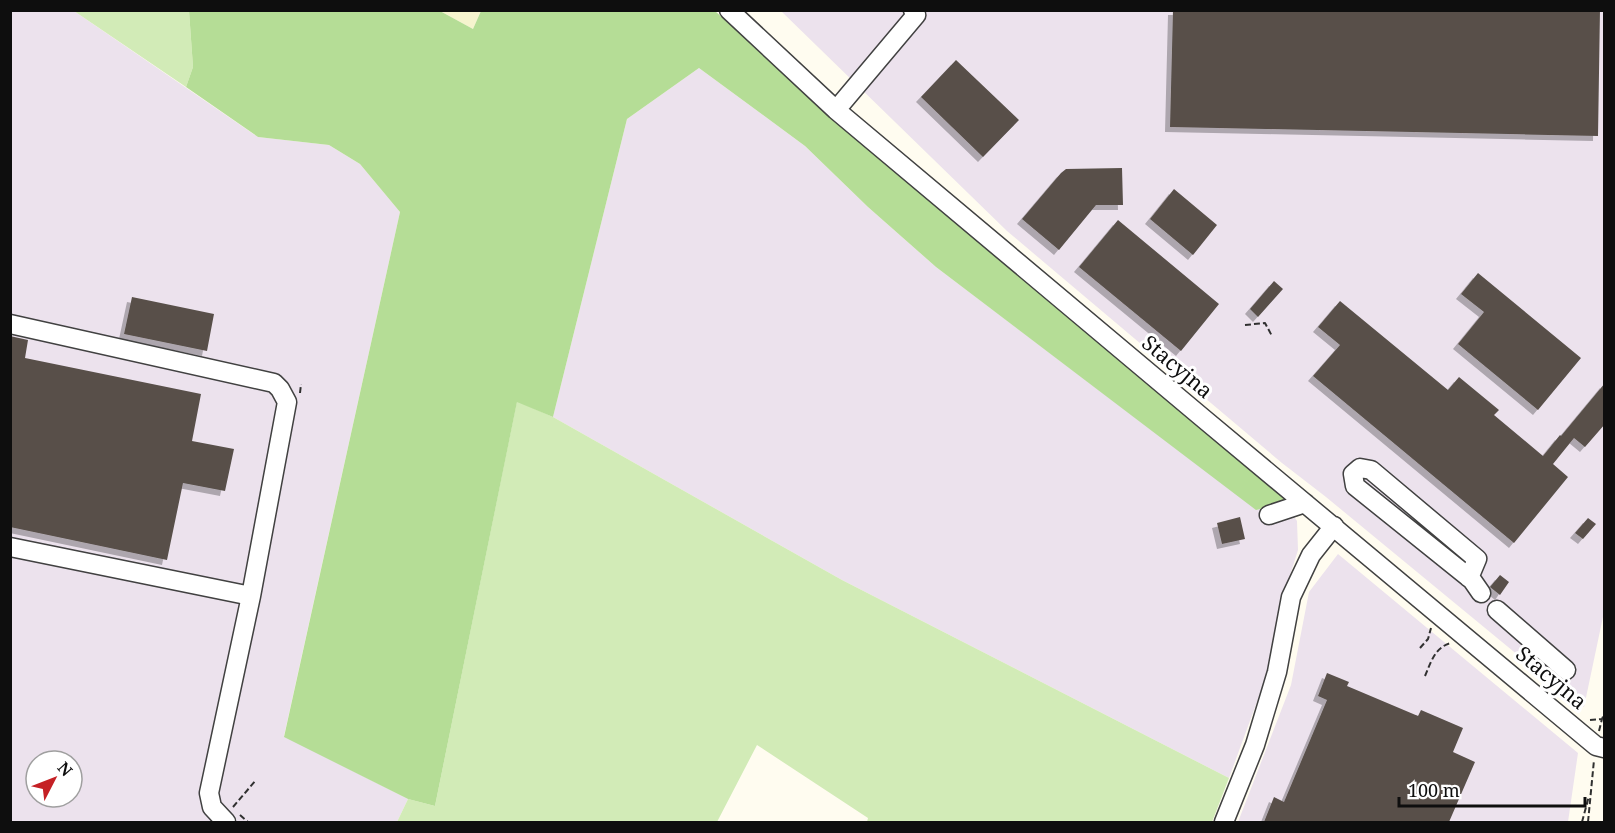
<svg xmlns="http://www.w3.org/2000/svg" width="1615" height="833" font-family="'Noto Serif',serif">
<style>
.industrial{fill:#ece2ed;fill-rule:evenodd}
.farmland{fill:#f6f4ce}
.green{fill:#d2ebb7}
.forest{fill:#b5dd96}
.building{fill:#58504a;filter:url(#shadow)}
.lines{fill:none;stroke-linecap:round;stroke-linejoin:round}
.minor-casing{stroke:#414141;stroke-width:21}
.path{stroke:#303030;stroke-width:2;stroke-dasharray:6 3;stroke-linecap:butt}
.minor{stroke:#fff;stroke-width:18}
.labels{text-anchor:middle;stroke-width:6;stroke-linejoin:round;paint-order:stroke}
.street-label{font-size:21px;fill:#0e0e0e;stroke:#fff}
</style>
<defs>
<filter id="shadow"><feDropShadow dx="-5" dy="5" stdDeviation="0" flood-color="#0004"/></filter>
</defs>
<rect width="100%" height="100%" fill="#fffcf0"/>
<path class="industrial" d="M 12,10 L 74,11 L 258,137 L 329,145 L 360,164 L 400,212 L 284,736 L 408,799 L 397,822 L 11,822 L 10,11 ZM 36,761 L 72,761 L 72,797 L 36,797 Z
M 781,11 L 1604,11 L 1604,612 L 1584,707 L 1576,703 L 1326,497 L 1282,463 L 1007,231 Z
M 699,68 L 805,146 L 868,207 L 936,267 L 1256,509 L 1285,503 L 1297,521 L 1298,550 L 1280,607 L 1269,669 L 1229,778 L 842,580 L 553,417 L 627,119 Z
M 1338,554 L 1578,753 L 1568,822 L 1238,822 L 1291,685 L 1309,592 Z"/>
<path class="farmland" d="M 440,11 L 481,11 L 473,29 Z"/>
<path class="green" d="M 74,11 L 189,11 L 193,67 L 186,87 Z
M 517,401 L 553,417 L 842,580 L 1229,778 L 1212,822 L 867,822 L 868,818 L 757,745 L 717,822 L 397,822 L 408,799 L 435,806 Z"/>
<path class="forest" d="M 189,11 L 440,11 L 473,29 L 481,11 L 715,11 L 884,163 L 1288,499 L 1285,503 L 1256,510 L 936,267 L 868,207 L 805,146 L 699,68 L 627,119 L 553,417 L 517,402 L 435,806 L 408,799 L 284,737 L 400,212 L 360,164 L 329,145 L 258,137 L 186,87 L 193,67 Z"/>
<path class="building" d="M 1173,10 L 1600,10 L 1598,136 L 1170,127 Z
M 956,60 L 1019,120 L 983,157 L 921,97 Z
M 1122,168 L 1123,205 L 1096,205 L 1059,250 L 1022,219 L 1061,173 L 1066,169 Z
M 1174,189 L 1217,225 L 1193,255 L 1150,219 Z
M 1118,220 L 1219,304 L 1181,351 L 1079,267 Z
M 1478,273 L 1581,358 L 1538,410 L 1458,344 L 1484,312 L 1461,294 Z
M 1274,281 L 1283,289 L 1258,317 L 1250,309 Z
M 132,297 L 214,314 L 207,351 L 124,334 Z
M 1340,301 L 1448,390 L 1459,377 L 1499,410 L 1494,415 L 1543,456 L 1560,435 L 1561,436 L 1605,383 L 1605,424 L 1585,447 L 1574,438 L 1553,464 L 1568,477 L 1514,543 L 1313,376 L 1340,345 L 1318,327 Z
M 10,336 L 28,340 L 25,358 L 201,394 L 192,441 L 234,449 L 225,491 L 183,483 L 167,560 L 10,527 Z
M 1240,517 L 1245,539 L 1222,544 L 1217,523 Z
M 1588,518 L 1596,524 L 1583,539 L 1575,533 Z
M 1500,575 L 1509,582 L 1500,595 L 1490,587 Z
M 1327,673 L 1349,682 L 1347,686 L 1418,716 L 1421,710 L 1463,728 L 1453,752 L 1475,762 L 1449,822 L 1264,822 L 1274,797 L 1284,802 L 1327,700 L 1318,696 Z"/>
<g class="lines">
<g class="minor-casing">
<path id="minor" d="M 729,10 L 836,110 L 1204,419 L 1596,746 L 1604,748
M 836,110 L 916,15 L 913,10
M 10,324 L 274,383 L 280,389 L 287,402 L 251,596 L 209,793 L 212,807 L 226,822
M 1269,515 L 1305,503
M 10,547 L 251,596
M 1469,578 L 1477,559 L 1371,470 L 1360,468 L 1353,474 L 1355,486 L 1472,580 L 1481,593
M 1497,610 L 1566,670
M 1224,822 L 1255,745 L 1277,672 L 1291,597 L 1311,555 L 1334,526"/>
</g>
<path class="path" d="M 1245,325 L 1265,323 L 1272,336
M 300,393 L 301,384
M 1420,648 L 1428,639 L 1431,628
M 1425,676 C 1431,662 1435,647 1451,643
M 1590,720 L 1602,719
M 1599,731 L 1602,719 L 1604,714
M 233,807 L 256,780
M 240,815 L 248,822
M 1582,822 L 1589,796
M 1588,822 L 1594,760"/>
<use href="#minor" class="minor"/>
</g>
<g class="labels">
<g class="street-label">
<text transform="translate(1177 367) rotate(40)" y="7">Stacyjna</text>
<text transform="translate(1551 678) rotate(40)" y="7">Stacyjna</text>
</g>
</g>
<rect width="1615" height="833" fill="none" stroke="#0e0e0e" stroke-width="24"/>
<g transform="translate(54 779) rotate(48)"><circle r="28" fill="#ffffff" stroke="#9f9f9f" stroke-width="1.5"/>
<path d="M0-4.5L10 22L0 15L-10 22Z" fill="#c52025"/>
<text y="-9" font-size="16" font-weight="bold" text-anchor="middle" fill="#0e0e0e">N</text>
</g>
<path d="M1399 797v9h186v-9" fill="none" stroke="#0e0e0e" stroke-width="3"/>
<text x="1408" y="797" font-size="18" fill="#0e0e0e" stroke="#ffffff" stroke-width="4.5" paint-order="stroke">100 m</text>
</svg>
